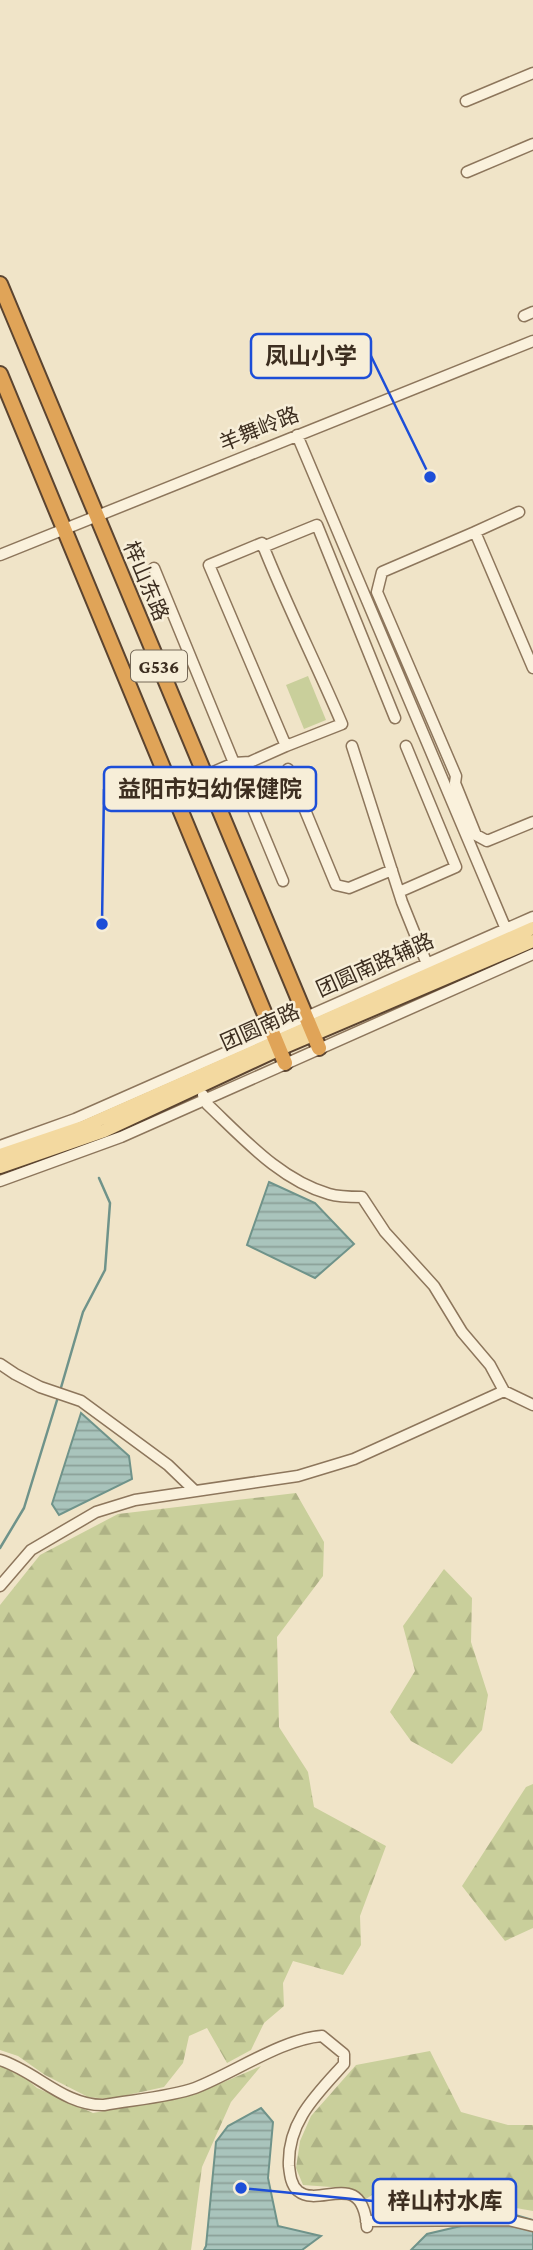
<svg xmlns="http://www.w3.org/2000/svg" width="533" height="2250" font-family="'Crimson Pro','Noto Sans SC',serif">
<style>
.forest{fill:url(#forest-firs)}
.garden{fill:#c9cf9b}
.water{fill:url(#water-rules);stroke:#6f938a;stroke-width:2}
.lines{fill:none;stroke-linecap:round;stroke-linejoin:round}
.stream{stroke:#6f938a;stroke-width:2.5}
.minor-casing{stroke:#8d765c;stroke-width:13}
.major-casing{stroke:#5b4430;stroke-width:16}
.highway-casing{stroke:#5b4430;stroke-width:18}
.minor{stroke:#faf1dc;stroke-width:10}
.major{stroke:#f3d9a0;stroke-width:12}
.highway{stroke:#e0a458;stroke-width:14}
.labels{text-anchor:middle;stroke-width:5;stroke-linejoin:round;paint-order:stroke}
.shield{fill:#f7eed8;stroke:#756857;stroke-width:2}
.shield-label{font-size:19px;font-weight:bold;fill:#3d2e20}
.street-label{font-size:21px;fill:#3d2e20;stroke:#f7eed8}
.leader{fill:none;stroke:#1d4ed8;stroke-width:2.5}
.callout-dot{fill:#1d4ed8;stroke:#f7eed8;stroke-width:2.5}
.callout{fill:#f7eed8;stroke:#1d4ed8;stroke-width:2.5}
.callout-label{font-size:23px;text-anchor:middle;font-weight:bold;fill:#3d2e20}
</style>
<defs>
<pattern id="forest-firs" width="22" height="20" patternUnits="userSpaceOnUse" patternTransform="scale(1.75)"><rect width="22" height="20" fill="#c9cf9b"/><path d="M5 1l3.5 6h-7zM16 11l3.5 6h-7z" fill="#aeb285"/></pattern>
<pattern id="water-rules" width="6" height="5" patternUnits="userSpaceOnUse" patternTransform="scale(1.75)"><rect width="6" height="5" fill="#a9c4bc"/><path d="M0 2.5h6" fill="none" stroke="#8ba098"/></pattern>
</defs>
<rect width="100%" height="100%" fill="#f0e4c8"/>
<path class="forest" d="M 296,1493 L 324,1542 L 323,1576 L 277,1637 L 279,1727 L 308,1772 L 314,1807 L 386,1846 L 360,1916 L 361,1945 L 343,1975 L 293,1961 L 283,1983 L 284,2006 L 264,2023 L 251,2050 L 227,2063 L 207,2028 L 189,2036 L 183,2063 L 164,2087 L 109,2099 L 88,2097 L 45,2075 L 18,2056 L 0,2050 L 0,1605 L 40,1555 L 118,1514 Z
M 444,1569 L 472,1598 L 471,1642 L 488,1695 L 482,1730 L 452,1764 L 411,1741 L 390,1712 L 415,1671 L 403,1626 Z
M 533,1784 L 533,1928 L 505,1941 L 462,1886 L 526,1787 Z
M 430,2051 L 461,2112 L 508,2125 L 533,2125 L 533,2211 L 516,2208 L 415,2209 L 390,2183 L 366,2199 L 345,2188 L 303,2185 L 296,2168 L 300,2141 L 311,2116 L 356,2065 Z
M 0,2065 L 15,2069 L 37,2088 L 93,2113 L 196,2094 L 261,2066 L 231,2102 L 202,2167 L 191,2250 L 0,2250 Z"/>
<path class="garden" d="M 308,676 L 326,720 L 304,729 L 286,685 Z"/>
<path class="water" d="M 269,1182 L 315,1203 L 354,1244 L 315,1278 L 247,1245 Z
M 81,1413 L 129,1456 L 132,1479 L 59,1515 L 52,1504 Z
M 261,2108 L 273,2122 L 268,2178 L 278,2226 L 321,2236 L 302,2250 L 204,2250 L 206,2246 L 216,2142 L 228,2126 Z
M 512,2214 L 533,2220 L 533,2250 L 411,2250 L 427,2234 Z"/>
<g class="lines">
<path class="stream" d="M 60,1391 L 83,1312 L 105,1270 L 110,1203 L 99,1178
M 0,1548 L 24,1508 L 58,1397"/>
<g class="minor-casing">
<path id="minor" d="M 466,101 L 533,73
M 467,172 L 533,144
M 524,316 L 533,312
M 297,435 L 508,934
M 519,512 L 475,532 L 533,668
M 475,532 L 382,572 L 377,592 L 456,776 L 455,783 L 476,835 L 487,841 L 533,822
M 263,547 L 317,525 L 395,718
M 0,555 L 533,341
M 154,568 L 234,763 L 250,762 L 286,746 L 209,565 L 262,543 C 286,604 316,663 342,724 L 286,746
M 352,746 L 402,902 L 429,969
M 288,769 L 336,885 L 349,888 L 392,870
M 172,790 L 234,763 L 283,881
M 399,892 L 456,867 L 406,746
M 203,1095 L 207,1104 C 243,1138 280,1180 329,1194 C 339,1197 351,1197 362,1197 L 385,1232 L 434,1286 L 462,1332 L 490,1365 L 504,1391
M 0,1146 L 75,1119 L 533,917
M 0,1181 L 121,1137 L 533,954
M 0,1364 L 15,1374 L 40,1387 L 81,1401 L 168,1465 L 195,1491
M 0,1586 L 31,1550 L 96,1512 L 135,1500 L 298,1476 L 354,1459 L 504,1391 L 533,1405
M 0,2060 C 36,2071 64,2106 104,2105 C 131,2100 170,2097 195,2088 C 234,2073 282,2039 322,2036 L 344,2054 L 344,2064 C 316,2095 287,2122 289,2166 C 290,2175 291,2185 298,2191 C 320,2209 362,2167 367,2227
M 366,2221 L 509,2220 L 533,2226"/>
</g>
<g class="major-casing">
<path id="major" d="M 0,1155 L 83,1127 L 533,928
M 0,1167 L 104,1131 L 280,1049 L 533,941"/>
</g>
<g class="highway-casing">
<path id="highway" d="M 0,284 L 319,1048
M 0,374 L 285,1063"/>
</g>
<use href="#minor" class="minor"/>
<use href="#major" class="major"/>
<use href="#highway" class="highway"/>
</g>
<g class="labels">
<rect class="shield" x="131" y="650.5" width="56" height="31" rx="5"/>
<g class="shield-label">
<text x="159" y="673">G536</text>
</g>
<g class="street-label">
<text transform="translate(259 429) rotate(-22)" y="7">羊舞岭路</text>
<text transform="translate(146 581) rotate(67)" y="7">梓山东路</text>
<text transform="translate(375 965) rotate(-24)" y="7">团圆南路辅路</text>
<text transform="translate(260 1027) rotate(-24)" y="7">团圆南路</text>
</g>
</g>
<path class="leader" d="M430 477L371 356M102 924L104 789M241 2188L373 2201"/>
<g class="callout-dot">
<circle cx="430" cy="477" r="7"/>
<circle cx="102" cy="924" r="7"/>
<circle cx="241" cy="2188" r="7"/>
</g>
<g class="callout">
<rect x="251" y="334" width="120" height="44" rx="7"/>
<rect x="104" y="767" width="212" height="44" rx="7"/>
<rect x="373" y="2179" width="143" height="44" rx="7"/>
</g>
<g class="callout-label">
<text x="311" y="364">凤山小学</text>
<text x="210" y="797">益阳市妇幼保健院</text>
<text x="445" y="2209">梓山村水库</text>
</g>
</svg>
